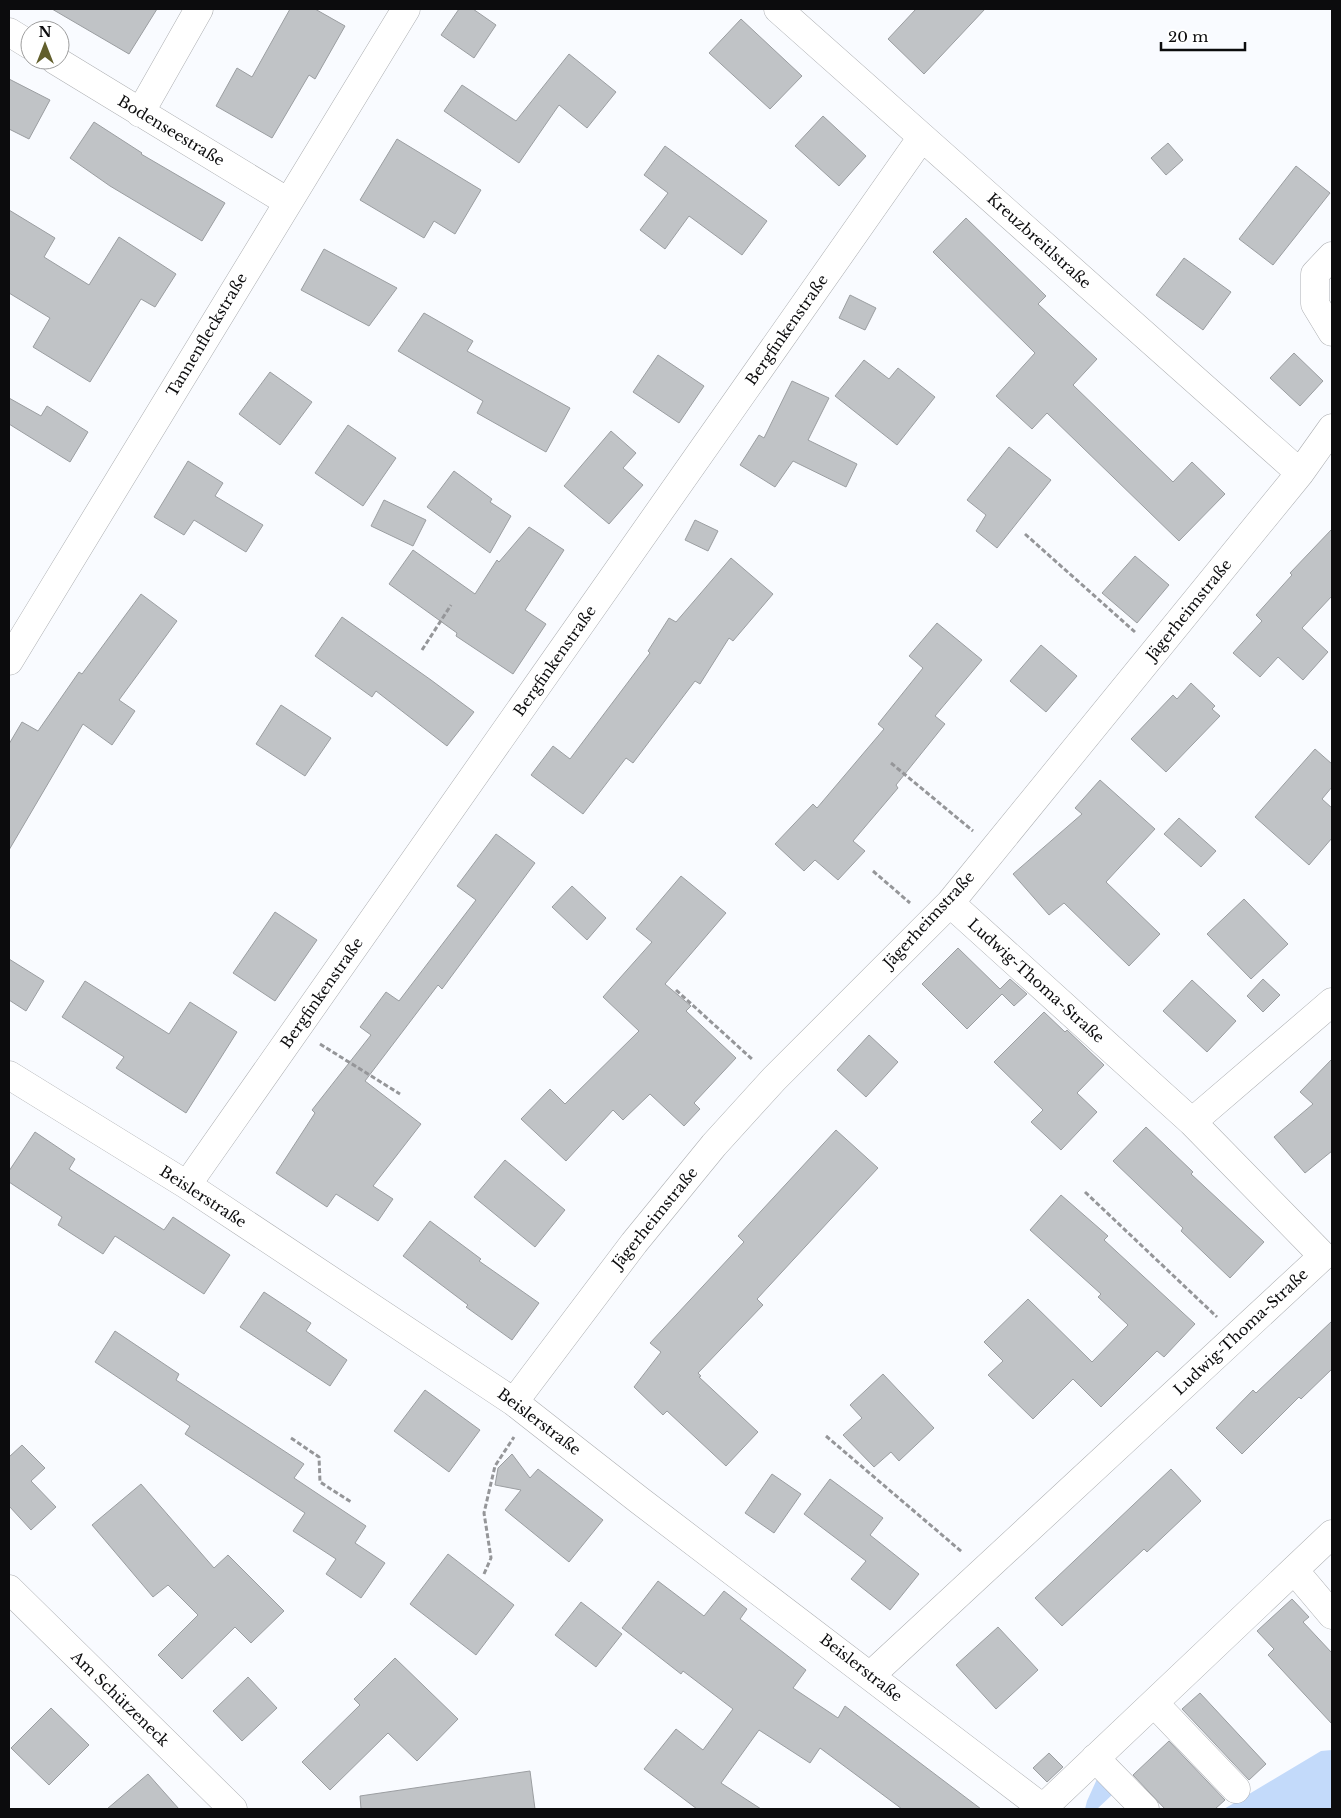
<svg xmlns="http://www.w3.org/2000/svg" width="1341" height="1818" font-family="'Libre Baskerville',serif">
<style>
.green{fill:#c3dafa}
.building{fill:#c0c3c6;stroke:#9b9ea1}
.lines{fill:none;stroke-linecap:round;stroke-linejoin:round}
.minor-casing{stroke:#acaeb1;stroke-width:29}
.path{stroke:#959699;stroke-width:3;stroke-dasharray:5 2.5;stroke-linecap:butt}
.minor{stroke:#fff;stroke-width:28}
.labels{text-anchor:middle;stroke-width:4;stroke-linejoin:round;paint-order:stroke}
.street-label{font-size:15px;fill:#0c0c0d;stroke:#fff}
</style>
<rect width="100%" height="100%" fill="#f9fbff"/>
<path class="green" d="M 1332,1750 L 1332,1809 L 1224,1809 L 1321,1751 Z
M 1097,1779 L 1112,1795 L 1097,1809 L 1085,1809 L 1087,1801 Z"/>
<path class="building" d="M 52,9 L 157,9 L 129,54 Z
M 290,9 L 315,9 L 345,26 L 315,79 L 309,75 L 272,138 L 216,106 L 237,68 L 252,77 Z
M 459,9 L 473,9 L 496,25 L 474,58 L 441,35 Z
M 916,9 L 985,9 L 924,74 L 888,39 Z
M 741,19 L 802,76 L 770,109 L 709,53 Z
M 569,54 L 616,92 L 587,128 L 559,105 L 519,163 L 444,111 L 462,85 L 516,121 Z
M 9,79 L 50,100 L 29,139 L 9,129 Z
M 823,116 L 866,156 L 839,186 L 795,146 Z
M 94,122 L 142,153 L 141,154 L 225,203 L 202,241 L 110,186 L 70,158 Z
M 397,139 L 481,190 L 455,234 L 434,221 L 424,238 L 360,200 Z
M 1168,143 L 1183,160 L 1166,175 L 1151,158 Z
M 665,146 L 767,221 L 742,255 L 689,216 L 665,249 L 640,230 L 668,193 L 644,175 Z
M 1296,166 L 1330,193 L 1273,265 L 1239,239 Z
M 9,210 L 55,238 L 44,257 L 89,285 L 119,237 L 176,274 L 155,307 L 141,299 L 90,382 L 33,347 L 50,318 L 9,293 Z
M 966,218 L 1046,296 L 1038,304 L 1097,359 L 1073,385 L 1173,482 L 1192,462 L 1225,494 L 1179,541 L 1047,413 L 1032,429 L 996,396 L 1035,353 L 933,252 Z
M 324,249 L 397,288 L 369,326 L 301,290 Z
M 1184,258 L 1231,292 L 1203,330 L 1156,295 Z
M 850,295 L 876,308 L 865,330 L 839,318 Z
M 424,313 L 473,341 L 467,351 L 570,408 L 546,452 L 477,413 L 483,401 L 398,351 Z
M 1294,353 L 1323,381 L 1300,406 L 1270,378 Z
M 658,355 L 704,386 L 679,423 L 633,392 Z
M 864,360 L 889,379 L 898,368 L 935,397 L 897,445 L 835,396 Z
M 270,372 L 312,402 L 280,445 L 239,414 Z
M 792,381 L 829,398 L 808,440 L 857,464 L 846,487 L 793,461 L 775,487 L 740,465 L 759,435 L 764,438 Z
M 9,398 L 41,416 L 47,406 L 88,432 L 70,462 L 9,424 Z
M 348,425 L 396,458 L 363,506 L 315,473 Z
M 611,431 L 636,453 L 623,468 L 643,485 L 609,524 L 564,486 Z
M 1009,447 L 1051,480 L 997,548 L 976,531 L 986,515 L 967,500 Z
M 188,461 L 223,483 L 215,496 L 263,525 L 246,552 L 194,520 L 184,535 L 154,517 Z
M 454,471 L 492,499 L 490,502 L 511,516 L 490,553 L 427,507 Z
M 384,500 L 426,520 L 413,546 L 371,526 Z
M 695,520 L 718,531 L 708,551 L 685,540 Z
M 529,527 L 564,550 L 525,610 L 546,624 L 513,674 L 456,636 L 457,633 L 389,584 L 413,550 L 475,594 L 497,560 L 499,562 Z
M 1332,529 L 1332,596 L 1302,628 L 1328,652 L 1303,680 L 1278,657 L 1260,677 L 1233,653 L 1262,621 L 1256,615 L 1292,575 L 1290,573 Z
M 1135,556 L 1169,585 L 1137,623 L 1102,593 Z
M 731,558 L 773,594 L 733,641 L 729,638 L 700,684 L 695,681 L 633,763 L 626,758 L 583,814 L 531,775 L 553,746 L 570,759 L 650,653 L 648,651 L 669,618 L 676,622 Z
M 141,594 L 177,621 L 119,700 L 135,711 L 112,745 L 83,724 L 9,850 L 9,744 L 22,722 L 38,731 L 79,672 L 82,674 Z
M 342,617 L 431,680 L 474,712 L 447,746 L 376,691 L 372,697 L 315,656 Z
M 937,623 L 982,660 L 935,716 L 945,724 L 896,785 L 898,788 L 853,841 L 865,851 L 838,880 L 815,860 L 804,871 L 775,844 L 813,804 L 817,808 L 884,729 L 878,724 L 923,668 L 909,656 Z
M 1041,645 L 1077,676 L 1046,712 L 1010,681 Z
M 1191,683 L 1215,706 L 1212,709 L 1220,716 L 1166,772 L 1131,739 L 1173,695 L 1177,699 Z
M 281,705 L 331,738 L 305,776 L 256,744 Z
M 1315,749 L 1332,764 L 1332,787 L 1322,799 L 1332,808 L 1332,838 L 1309,865 L 1255,817 Z
M 1100,780 L 1155,829 L 1106,882 L 1160,934 L 1129,966 L 1064,903 L 1049,915 L 1013,874 L 1082,814 L 1075,808 Z
M 1179,818 L 1216,851 L 1201,867 L 1164,834 Z
M 496,834 L 535,863 L 442,989 L 438,985 L 365,1081 L 421,1124 L 373,1186 L 393,1199 L 378,1221 L 336,1194 L 327,1207 L 276,1173 L 315,1113 L 312,1110 L 371,1035 L 360,1027 L 386,992 L 399,1001 L 476,900 L 457,886 Z
M 681,876 L 726,913 L 665,984 L 691,1006 L 686,1011 L 736,1058 L 694,1103 L 700,1109 L 684,1126 L 650,1094 L 623,1120 L 613,1110 L 566,1161 L 521,1119 L 550,1089 L 565,1104 L 639,1031 L 603,997 L 652,942 L 636,929 Z
M 572,886 L 606,918 L 587,940 L 552,907 Z
M 1244,899 L 1288,944 L 1251,979 L 1207,934 Z
M 275,912 L 317,940 L 275,1001 L 233,973 Z
M 958,948 L 1000,989 L 1010,979 L 1027,994 L 1014,1006 L 1002,994 L 967,1029 L 922,984 Z
M 9,959 L 44,981 L 26,1011 L 9,1000 Z
M 1263,979 L 1280,995 L 1263,1012 L 1247,996 Z
M 1192,980 L 1236,1021 L 1207,1052 L 1163,1011 Z
M 85,981 L 169,1034 L 190,1002 L 237,1032 L 186,1113 L 116,1068 L 124,1057 L 62,1017 Z
M 1044,1012 L 1065,1032 L 1067,1030 L 1104,1065 L 1077,1093 L 1097,1112 L 1061,1150 L 1031,1122 L 1043,1110 L 994,1062 Z
M 869,1035 L 898,1062 L 866,1097 L 837,1070 Z
M 1332,1059 L 1332,1151 L 1305,1173 L 1274,1137 L 1313,1104 L 1300,1092 Z
M 1146,1127 L 1193,1172 L 1191,1174 L 1264,1242 L 1230,1278 L 1181,1231 L 1183,1228 L 1113,1161 Z
M 836,1130 L 878,1168 L 757,1299 L 763,1305 L 698,1373 L 701,1376 L 699,1377 L 758,1432 L 726,1466 L 667,1411 L 663,1415 L 634,1387 L 661,1352 L 650,1343 L 744,1242 L 738,1236 Z
M 35,1132 L 75,1159 L 69,1169 L 164,1230 L 173,1217 L 230,1255 L 204,1294 L 115,1236 L 103,1254 L 58,1225 L 62,1217 L 9,1182 L 9,1171 Z
M 505,1160 L 565,1210 L 535,1247 L 474,1197 Z
M 1061,1195 L 1108,1236 L 1104,1240 L 1195,1324 L 1164,1357 L 1157,1351 L 1101,1407 L 1073,1379 L 1033,1419 L 988,1375 L 1003,1361 L 984,1342 L 1028,1299 L 1092,1362 L 1128,1325 L 1098,1297 L 1101,1294 L 1030,1230 Z
M 430,1221 L 481,1259 L 479,1261 L 539,1303 L 512,1340 L 466,1307 L 468,1305 L 403,1256 Z
M 264,1292 L 311,1323 L 306,1331 L 347,1360 L 330,1386 L 240,1327 Z
M 1332,1321 L 1332,1369 L 1301,1399 L 1299,1397 L 1242,1454 L 1216,1428 L 1253,1390 L 1256,1393 Z
M 115,1331 L 179,1374 L 176,1380 L 304,1464 L 294,1478 L 366,1526 L 355,1543 L 385,1563 L 361,1598 L 326,1574 L 336,1559 L 293,1531 L 305,1513 L 185,1434 L 190,1426 L 95,1362 Z
M 883,1374 L 934,1428 L 899,1461 L 891,1452 L 874,1467 L 843,1435 L 862,1418 L 850,1405 Z
M 425,1390 L 480,1430 L 449,1472 L 394,1431 Z
M 22,1445 L 45,1468 L 31,1481 L 56,1507 L 31,1530 L 9,1506 L 9,1457 Z
M 512,1454 L 530,1478 L 538,1469 L 603,1520 L 569,1562 L 505,1510 L 521,1490 L 495,1485 L 498,1468 Z
M 1171,1469 L 1201,1501 L 1147,1552 L 1144,1549 L 1062,1626 L 1035,1598 Z
M 772,1474 L 801,1494 L 774,1533 L 745,1513 Z
M 830,1479 L 883,1518 L 870,1535 L 919,1574 L 890,1610 L 851,1579 L 866,1561 L 804,1514 Z
M 141,1484 L 214,1568 L 228,1555 L 284,1611 L 251,1643 L 235,1627 L 182,1679 L 158,1655 L 198,1615 L 168,1585 L 153,1597 L 92,1525 Z
M 448,1554 L 514,1605 L 476,1655 L 410,1604 Z
M 658,1581 L 704,1616 L 724,1591 L 747,1609 L 740,1619 L 806,1670 L 793,1688 L 838,1718 L 845,1706 L 981,1809 L 902,1809 L 820,1748 L 810,1763 L 759,1730 L 721,1783 L 761,1809 L 697,1809 L 644,1769 L 676,1729 L 703,1750 L 733,1709 L 683,1671 L 681,1674 L 622,1628 Z
M 1292,1599 L 1309,1617 L 1303,1622 L 1332,1653 L 1332,1724 L 1268,1655 L 1274,1649 L 1257,1631 Z
M 581,1602 L 622,1634 L 596,1667 L 555,1635 Z
M 998,1627 L 1038,1670 L 996,1709 L 956,1665 Z
M 395,1658 L 458,1719 L 417,1761 L 388,1733 L 330,1790 L 302,1762 L 360,1705 L 354,1699 Z
M 248,1677 L 277,1708 L 242,1741 L 213,1711 Z
M 1200,1693 L 1266,1764 L 1249,1780 L 1182,1709 Z
M 51,1708 L 89,1745 L 49,1785 L 11,1748 Z
M 1169,1741 L 1225,1800 L 1215,1809 L 1165,1809 L 1133,1775 Z
M 1049,1753 L 1063,1767 L 1047,1782 L 1033,1768 Z
M 530,1771 L 535,1809 L 361,1809 L 360,1796 Z
M 148,1774 L 179,1809 L 107,1809 Z"/>
<g class="lines">
<g class="minor-casing">
<path id="minor" d="M 778,9 L 1300,473
M 9,32 L 30,45
M 55,60 L 288,202
M 140,113 L 199,9
M 1332,256 L 1315,274 L 1315,304 L 1332,332
M 9,661 L 406,9
M 9,1075 L 187,1185 L 514,1402 L 639,1500 L 1044,1809
M 1192,1122 L 1332,1002
M 187,1185 L 922,137
M 514,1402 L 634,1243 L 714,1145 L 774,1079 L 950,903 L 1300,473 L 1332,428
M 1294,1570 L 1332,1615
M 9,1589 L 233,1809
M 870,1676 L 1323,1256 L 1192,1122 L 950,903
M 1154,1703 L 1236,1789
M 1095,1758 L 1145,1809
M 1043,1808 L 1332,1534"/>
</g>
<path class="path" d="M 1025,534 L 1135,632
M 422,650 L 451,605
M 891,763 L 973,831
M 873,871 L 910,903
M 676,990 L 753,1060
M 320,1044 L 400,1094
M 1085,1192 L 1217,1317
M 826,1436 L 962,1552
M 291,1438 L 319,1457 L 320,1482 L 351,1502
M 484,1574 L 491,1558 L 484,1513 L 495,1466 L 514,1437"/>
<use href="#minor" class="minor"/>
</g>
<g class="labels">
<g class="street-label">
<text transform="translate(171 131) rotate(31)" y="5">Bodenseestraße</text>
<text transform="translate(1039 241) rotate(42)" y="5">Kreuzbreitlstraße</text>
<text transform="translate(787 330) rotate(-55)" y="5">Bergfinkenstraße</text>
<text transform="translate(207 335) rotate(-59)" y="5">Tannenfleckstraße</text>
<text transform="translate(1189 610) rotate(-51)" y="5">Jägerheimstraße</text>
<text transform="translate(555 661) rotate(-55)" y="5">Bergfinkenstraße</text>
<text transform="translate(929 920) rotate(-47)" y="5">Jägerheimstraße</text>
<text transform="translate(1036 981) rotate(42)" y="5">Ludwig-Thoma-Straße</text>
<text transform="translate(322 993) rotate(-55)" y="5">Bergfinkenstraße</text>
<text transform="translate(203 1197) rotate(33)" y="5">Beislerstraße</text>
<text transform="translate(655 1218) rotate(-51)" y="5">Jägerheimstraße</text>
<text transform="translate(1241 1332) rotate(-43)" y="5">Ludwig-Thoma-Straße</text>
<text transform="translate(539 1422) rotate(37)" y="5">Beislerstraße</text>
<text transform="translate(861 1668) rotate(38)" y="5">Beislerstraße</text>
<text transform="translate(120 1699) rotate(44)" y="5">Am Schützeneck</text>
</g>
</g>
<rect width="1341" height="1818" fill="none" stroke="#0c0c0d" stroke-width="20"/>
<g transform="translate(45 45)"><circle r="24" fill="#ffffff" stroke="#9e9e9e"/>
<path d="M0-4L9 19L0 12L-9 19Z" fill="#625f2c"/>
<text y="-8" font-size="14" font-weight="bold" text-anchor="middle" fill="#0c0c0d">N</text>
</g>
<path d="M1161 42v8h84v-8" fill="none" stroke="#0c0c0d" stroke-width="2.5"/>
<text x="1168" y="42" font-size="15" fill="#0c0c0d" stroke="#ffffff" stroke-width="4" paint-order="stroke">20 m</text>
</svg>
